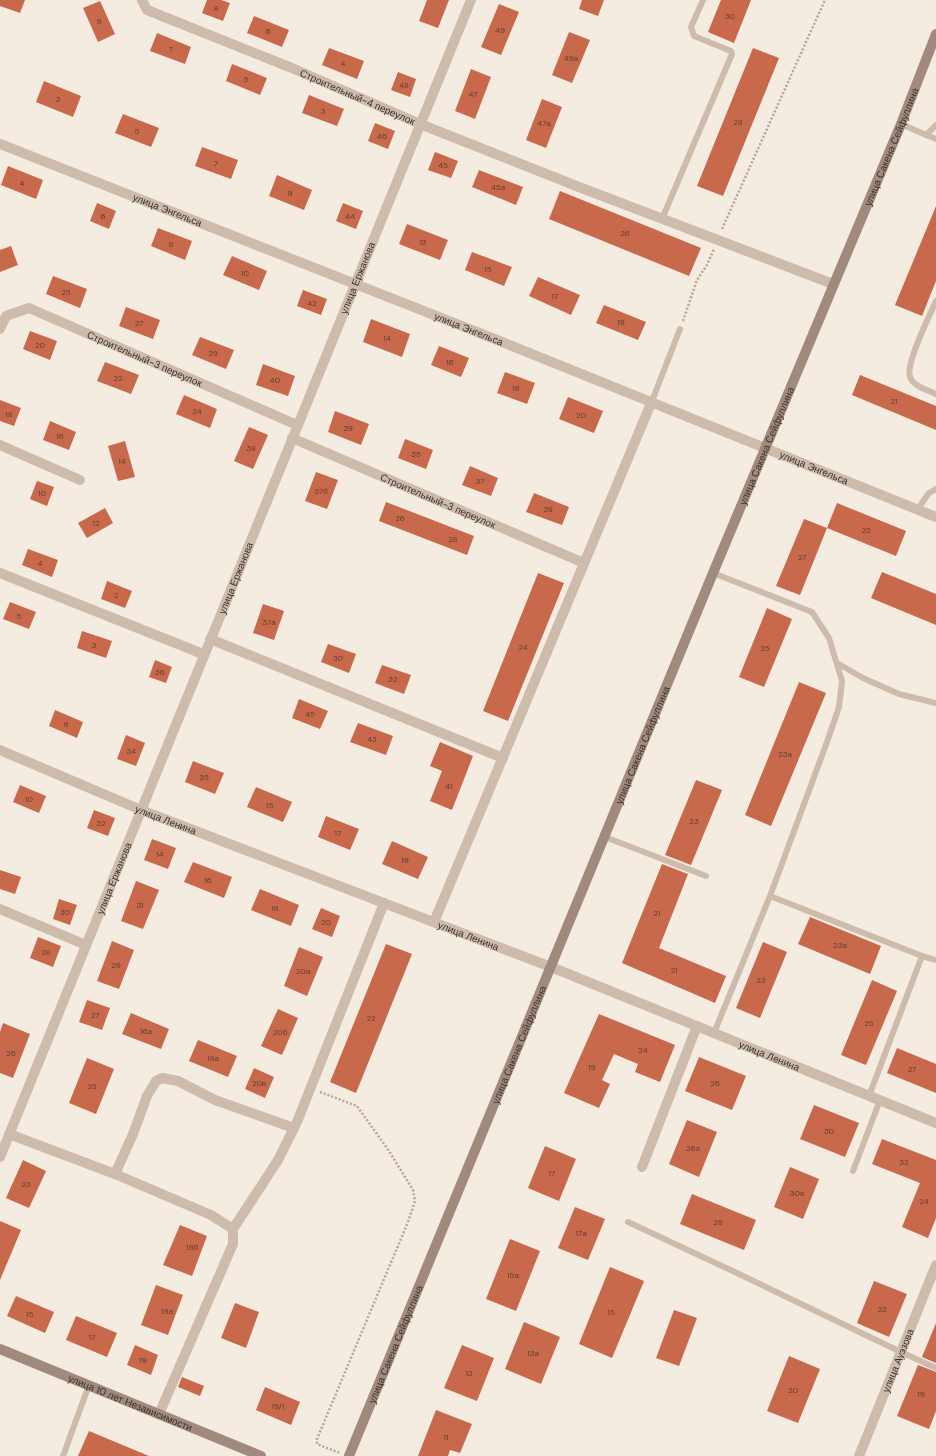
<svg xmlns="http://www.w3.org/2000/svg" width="936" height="1456" font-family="'DM Sans',sans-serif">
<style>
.building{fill:#c8694b}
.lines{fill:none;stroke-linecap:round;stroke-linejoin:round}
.path{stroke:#b9a596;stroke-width:2.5;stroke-dasharray:2 2;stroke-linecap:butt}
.lane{stroke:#cdbbac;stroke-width:6}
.street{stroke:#cdbbac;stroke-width:10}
.secondary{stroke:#a18a7d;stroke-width:10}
.labels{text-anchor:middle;stroke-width:4;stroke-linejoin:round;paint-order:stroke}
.number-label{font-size:8px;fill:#5e3e33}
.street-label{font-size:10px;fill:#3b302b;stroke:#fbf5ee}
</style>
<rect width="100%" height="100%" fill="#f4ebe1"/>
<path class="building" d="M 0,0 L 25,0 L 20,13 L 0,6 Z
M 207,0 L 221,0 L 230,3 L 223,21 L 202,13 Z
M 427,0 L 449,0 L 438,28 L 419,21 Z
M 582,0 L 604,0 L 598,16 L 579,9 Z
M 721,0 L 751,0 L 734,43 L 708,32 Z
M 100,1 L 115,34 L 98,42 L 83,8 Z
M 499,4 L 519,12 L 501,55 L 481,47 Z
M 254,16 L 289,30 L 282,47 L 247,33 Z
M 569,32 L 590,40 L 572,83 L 552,75 Z
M 157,33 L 191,47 L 185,64 L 150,51 Z
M 329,48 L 364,61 L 357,79 L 322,65 Z
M 753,48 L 779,58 L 723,196 L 697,186 Z
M 232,64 L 267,78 L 260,95 L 226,81 Z
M 471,69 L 491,77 L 475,119 L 455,111 Z
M 398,72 L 416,79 L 410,97 L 391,90 Z
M 44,81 L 81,96 L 73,117 L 36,102 Z
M 309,95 L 344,109 L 337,126 L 302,113 Z
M 542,99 L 562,107 L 546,148 L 526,140 Z
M 123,114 L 159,128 L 151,147 L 115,133 Z
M 375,123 L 395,131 L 388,149 L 368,141 Z
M 202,147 L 238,160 L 231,179 L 195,166 Z
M 435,152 L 458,161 L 451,178 L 428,170 Z
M 8,166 L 43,180 L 36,199 L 1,185 Z
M 479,170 L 523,187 L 516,205 L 472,187 Z
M 277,175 L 312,190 L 304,210 L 269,196 Z
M 560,191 L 701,248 L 689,276 L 549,219 Z
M 97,203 L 116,211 L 109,229 L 90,221 Z
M 343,203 L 363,211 L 356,229 L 336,221 Z
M 936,206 L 936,281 L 922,316 L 895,305 Z
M 407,224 L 448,240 L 440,260 L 399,244 Z
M 158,228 L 192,241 L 185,260 L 151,246 Z
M 11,246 L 18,265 L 0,272 L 0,250 Z
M 472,252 L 512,267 L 504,286 L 465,270 Z
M 232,256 L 267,271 L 259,290 L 223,275 Z
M 53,276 L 87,289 L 80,308 L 46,294 Z
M 538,277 L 580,295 L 571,315 L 529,296 Z
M 303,290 L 327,299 L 321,315 L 297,306 Z
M 604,305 L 646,322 L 638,340 L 596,323 Z
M 126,307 L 160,320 L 153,339 L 119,326 Z
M 371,319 L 410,334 L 402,357 L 363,342 Z
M 30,331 L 57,341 L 50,360 L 23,349 Z
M 200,337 L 234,350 L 226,369 L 192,355 Z
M 439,346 L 469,358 L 461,377 L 431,365 Z
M 105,362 L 139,375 L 131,394 L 97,381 Z
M 263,364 L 295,376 L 288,396 L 256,385 Z
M 505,372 L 535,383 L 527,404 L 497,393 Z
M 860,375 L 936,406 L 936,430 L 852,395 Z
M 184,395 L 217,409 L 210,428 L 176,414 Z
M 568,397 L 603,411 L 594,433 L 559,419 Z
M 0,400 L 21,408 L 14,426 L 0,421 Z
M 335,411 L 369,424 L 361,445 L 328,432 Z
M 50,421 L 76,432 L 69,450 L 43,440 Z
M 249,427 L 268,435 L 253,469 L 234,461 Z
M 405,439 L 433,450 L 426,469 L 398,458 Z
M 125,441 L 135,477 L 118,481 L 108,446 Z
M 470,466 L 498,478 L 491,496 L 462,485 Z
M 316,472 L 338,480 L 327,509 L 305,501 Z
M 37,481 L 54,487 L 47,506 L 30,499 Z
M 534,493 L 569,507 L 562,525 L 526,512 Z
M 386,502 L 474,536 L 467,555 L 379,521 Z
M 837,503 L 906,531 L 896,556 L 827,528 Z
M 105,508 L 113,523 L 87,538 L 78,523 Z
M 804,519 L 827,528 L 800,595 L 776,586 Z
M 28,549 L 58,560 L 52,577 L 22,565 Z
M 882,572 L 936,594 L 936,625 L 871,598 Z
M 538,573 L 564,583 L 508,721 L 483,711 Z
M 107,581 L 132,591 L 125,608 L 101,599 Z
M 10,602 L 36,612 L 29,629 L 3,619 Z
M 263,604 L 284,611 L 274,640 L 253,633 Z
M 767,608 L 792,619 L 764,687 L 739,677 Z
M 82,631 L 112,641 L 106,658 L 77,648 Z
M 328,644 L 356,654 L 349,673 L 321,662 Z
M 155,660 L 172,667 L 166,683 L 149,677 Z
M 382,665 L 411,675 L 404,694 L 375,683 Z
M 799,682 L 826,693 L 771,826 L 745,815 Z
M 299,699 L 328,711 L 320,729 L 292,718 Z
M 55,710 L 83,722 L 77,738 L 49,726 Z
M 358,723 L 393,736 L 386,755 L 350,742 Z
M 126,735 L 145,743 L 136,766 L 117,759 Z
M 440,742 L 473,756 L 452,810 L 430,801 L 442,771 L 430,766 Z
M 193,761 L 224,773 L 215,794 L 185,782 Z
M 696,780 L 722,790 L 691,865 L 665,855 Z
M 20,785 L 46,796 L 39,813 L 13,802 Z
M 256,787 L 292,802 L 283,822 L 247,807 Z
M 94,810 L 115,818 L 108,836 L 87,828 Z
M 326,816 L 359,829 L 350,850 L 318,837 Z
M 152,839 L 176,848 L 168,869 L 144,860 Z
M 392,841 L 428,857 L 418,879 L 382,864 Z
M 193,862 L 232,877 L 224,898 L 184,882 Z
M 662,864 L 688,874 L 659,948 L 726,976 L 715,1003 L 622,963 Z
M 0,870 L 21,877 L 15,894 L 0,889 Z
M 136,881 L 159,890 L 143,929 L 121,921 Z
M 260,889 L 299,905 L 291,926 L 251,910 Z
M 59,899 L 77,905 L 70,925 L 53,919 Z
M 321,908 L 340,916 L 332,937 L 312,929 Z
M 810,917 L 881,946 L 870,974 L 798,944 Z
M 38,937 L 61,946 L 53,967 L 30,958 Z
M 112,941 L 134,950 L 119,989 L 97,981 Z
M 763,942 L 787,952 L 760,1018 L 736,1008 Z
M 386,944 L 412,954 L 356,1093 L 330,1082 Z
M 299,947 L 323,957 L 307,996 L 284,986 Z
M 872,980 L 897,991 L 866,1065 L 841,1055 Z
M 87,1000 L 110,1008 L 102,1030 L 79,1022 Z
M 278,1009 L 298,1018 L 282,1055 L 261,1046 Z
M 131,1013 L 169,1029 L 161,1049 L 122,1034 Z
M 599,1014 L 675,1045 L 660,1082 L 635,1072 L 638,1064 L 614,1054 L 602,1080 L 610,1084 L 599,1108 L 564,1093 Z
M 3,1023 L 30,1034 L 13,1078 L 0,1073 L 0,1032 Z
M 198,1040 L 237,1056 L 228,1077 L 189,1061 Z
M 897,1048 L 936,1064 L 936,1093 L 887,1073 Z
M 699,1057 L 746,1076 L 732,1110 L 685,1091 Z
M 87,1058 L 114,1069 L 96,1114 L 69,1103 Z
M 254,1068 L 274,1077 L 265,1098 L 245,1089 Z
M 814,1105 L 859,1123 L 845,1157 L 800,1139 Z
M 687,1120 L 717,1132 L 699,1177 L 669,1164 Z
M 882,1139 L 936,1160 L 936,1218 L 928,1238 L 902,1227 L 920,1183 L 872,1164 Z
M 545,1146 L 576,1159 L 559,1201 L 528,1188 Z
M 23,1160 L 46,1171 L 29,1208 L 6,1198 Z
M 790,1167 L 819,1179 L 803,1219 L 774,1207 Z
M 692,1194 L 756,1220 L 744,1250 L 680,1224 Z
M 575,1207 L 605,1219 L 588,1260 L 558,1248 Z
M 0,1221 L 21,1230 L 0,1280 Z
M 180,1225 L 207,1236 L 192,1276 L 163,1265 Z
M 510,1239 L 540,1251 L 516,1311 L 486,1299 Z
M 610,1267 L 644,1281 L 612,1358 L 579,1344 Z
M 874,1281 L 907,1294 L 889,1337 L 857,1323 Z
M 156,1285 L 183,1295 L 168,1335 L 141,1325 Z
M 16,1296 L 54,1312 L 45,1333 L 7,1316 Z
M 235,1303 L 259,1312 L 246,1348 L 221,1338 Z
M 674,1310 L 697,1318 L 679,1366 L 656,1358 Z
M 76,1316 L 117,1333 L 107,1357 L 66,1340 Z
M 524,1322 L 560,1337 L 541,1384 L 505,1369 Z
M 936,1323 L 936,1363 L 922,1357 Z
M 135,1345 L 158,1355 L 151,1375 L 127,1365 Z
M 462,1345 L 494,1358 L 477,1401 L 444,1388 Z
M 789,1356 L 820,1369 L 798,1423 L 767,1411 Z
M 918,1365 L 936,1372 L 936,1411 L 929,1429 L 897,1416 Z
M 182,1377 L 204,1386 L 200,1396 L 178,1387 Z
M 265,1387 L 300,1402 L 291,1425 L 256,1410 Z
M 436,1410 L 472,1424 L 460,1453 L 450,1450 L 448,1456 L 418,1456 Z
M 89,1431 L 149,1456 L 78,1456 Z"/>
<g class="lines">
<path class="path" d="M 722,229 L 825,0
M 683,321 L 697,280 L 707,265 L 714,249
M 320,1092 L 357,1106 L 389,1151 L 413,1190 L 415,1201 L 408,1222 L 317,1439 L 317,1444 L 340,1453"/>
<path class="lane" d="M 901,124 L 926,135 L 936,125
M 926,135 L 936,139
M 662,219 L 732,54 L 731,51 L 694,36 L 691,27 L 703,0
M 936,301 C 930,315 905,364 910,377 C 914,387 928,390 936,394
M 652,401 L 680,329
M 917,510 L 929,493 L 936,489
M 713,573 L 812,612 L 829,638 L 842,681 L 839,707 L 827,742 L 770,896 L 714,1033
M 837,663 L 863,678 L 899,694 L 936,703
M 605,837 L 706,876
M 770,896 L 922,956 L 936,960
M 869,1096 L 922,956
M 853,1171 L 880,1100
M 628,1222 L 739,1274 L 901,1352 L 936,1368
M 63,1456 L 89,1385"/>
<g class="street">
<path id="s1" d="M 142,0 L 147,10 L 292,68 L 420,124 L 579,187 L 833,284"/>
<path id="s2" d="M 0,144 C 313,266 625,390 936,517"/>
<path id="s3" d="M 0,329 L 6,316 L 29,308 L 297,425"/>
<path id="s4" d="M 292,438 L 584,563"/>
<path d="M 0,445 L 80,480"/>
<path d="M 0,573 L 203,654"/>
<path d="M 210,639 L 503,758"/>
<path id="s5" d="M 0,750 L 141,810 L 551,967 L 936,1123"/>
<path d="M 0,909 L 86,945"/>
<path d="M 434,922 L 652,401"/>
<path d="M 9,1134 L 115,1174 L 211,1215 L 233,1229 L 233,1244 L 159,1414"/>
<path id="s6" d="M 0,1157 C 158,772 312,385 471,0"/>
<path d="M 642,1167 L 697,1026"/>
<path d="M 115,1174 L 133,1134 L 147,1096 L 156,1081 L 162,1078 L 178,1081 L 215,1100 L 294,1128"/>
<path d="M 233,1229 L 278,1160 L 297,1122 L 384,903"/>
<path id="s7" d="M 859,1456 L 936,1265"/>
</g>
<g class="secondary">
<path id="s8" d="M 0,1349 L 261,1456"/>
<path id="s9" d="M 349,1456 L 713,573 L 901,124 L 936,34"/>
</g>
</g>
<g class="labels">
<g class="number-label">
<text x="216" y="11">8</text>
<text x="730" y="19">30</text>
<text x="99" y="24">9</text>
<text x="500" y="33">49</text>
<text x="268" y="34">6</text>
<text x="171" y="52">7</text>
<text x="571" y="61">49а</text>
<text x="343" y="66">4</text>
<text x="246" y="82">5</text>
<text x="404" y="88">48</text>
<text x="473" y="97">47</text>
<text x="58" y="102">3</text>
<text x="323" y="114">3</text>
<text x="738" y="125">28</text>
<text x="544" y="126">47а</text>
<text x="137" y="134">5</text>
<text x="382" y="139">46</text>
<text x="216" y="166">7</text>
<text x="443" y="168">45</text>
<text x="22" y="186">4</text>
<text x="498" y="190">45а</text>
<text x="290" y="196">9</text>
<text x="103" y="219">6</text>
<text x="350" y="219">44</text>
<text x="625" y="236">26</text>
<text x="423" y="245">13</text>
<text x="171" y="247">8</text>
<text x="488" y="272">15</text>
<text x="245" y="276">10</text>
<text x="66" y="295">25</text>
<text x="555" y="299">17</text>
<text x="312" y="306">42</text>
<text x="621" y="325">19</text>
<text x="139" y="326">27</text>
<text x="387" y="341">14</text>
<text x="40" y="348">20</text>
<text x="213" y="356">29</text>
<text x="450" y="365">16</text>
<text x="118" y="381">22</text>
<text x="275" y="383">40</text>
<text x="516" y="391">18</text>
<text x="894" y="404">21</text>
<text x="197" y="414">24</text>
<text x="9" y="417">18</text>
<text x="581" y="418">20</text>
<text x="348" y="431">39</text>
<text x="60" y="439">16</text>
<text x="251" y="451">38</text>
<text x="416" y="457">35</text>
<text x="122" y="464">14</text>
<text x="480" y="484">37</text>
<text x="321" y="494">37б</text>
<text x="42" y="496">10</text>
<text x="548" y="512">39</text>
<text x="400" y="521">26</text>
<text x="96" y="526">12</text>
<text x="866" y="533">22</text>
<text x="453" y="542">28</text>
<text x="802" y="560">27</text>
<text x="40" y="566">4</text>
<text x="116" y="598">2</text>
<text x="19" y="619">5</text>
<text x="269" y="625">37а</text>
<text x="94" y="648">3</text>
<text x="523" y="650">24</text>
<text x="765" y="651">25</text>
<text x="338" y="661">30</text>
<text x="160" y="675">36</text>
<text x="393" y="682">32</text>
<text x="310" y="717">45</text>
<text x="66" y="727">9</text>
<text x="372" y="742">43</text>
<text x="131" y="754">34</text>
<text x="785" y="757">23а</text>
<text x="204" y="780">35</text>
<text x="449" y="789">41</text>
<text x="29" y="802">10</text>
<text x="270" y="808">15</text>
<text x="694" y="824">23</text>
<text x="101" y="826">32</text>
<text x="338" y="836">17</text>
<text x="160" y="857">14</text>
<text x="405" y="863">19</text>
<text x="208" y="883">16</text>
<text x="140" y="908">31</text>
<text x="275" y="911">18</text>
<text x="65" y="915">30</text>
<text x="657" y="916">21</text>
<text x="326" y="925">20</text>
<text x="840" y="948">23а</text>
<text x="46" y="955">28</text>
<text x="116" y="968">29</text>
<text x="674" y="973">21</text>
<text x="303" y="974">20а</text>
<text x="761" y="983">23</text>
<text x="95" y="1018">27</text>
<text x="371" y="1021">22</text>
<text x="869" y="1026">25</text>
<text x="146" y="1034">16а</text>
<text x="280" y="1035">20б</text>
<text x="643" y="1053">24</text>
<text x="11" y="1056">26</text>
<text x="213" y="1061">18а</text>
<text x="592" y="1070">19</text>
<text x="912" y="1072">27</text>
<text x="259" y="1086">20в</text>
<text x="715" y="1086">26</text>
<text x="92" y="1089">25</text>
<text x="829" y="1134">30</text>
<text x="693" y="1151">26а</text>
<text x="904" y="1165">32</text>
<text x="552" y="1176">17</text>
<text x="26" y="1187">23</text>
<text x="797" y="1196">30а</text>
<text x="924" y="1204">24</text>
<text x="718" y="1225">28</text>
<text x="581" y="1236">17а</text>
<text x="192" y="1250">19б</text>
<text x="513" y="1278">15а</text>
<text x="882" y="1312">22</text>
<text x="167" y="1314">19а</text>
<text x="611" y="1315">15</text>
<text x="30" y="1317">15</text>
<text x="92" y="1340">17</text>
<text x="533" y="1356">13а</text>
<text x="143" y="1363">19</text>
<text x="469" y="1376">13</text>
<text x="793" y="1393">20</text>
<text x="921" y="1397">19</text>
<text x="278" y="1409">19/1</text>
<text x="446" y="1440">11</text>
</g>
<g class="street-label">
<text dy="4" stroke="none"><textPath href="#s1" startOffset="239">Строительный-4 переулок</textPath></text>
<text dy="4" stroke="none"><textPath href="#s9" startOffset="1417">улица Сакена Сейфуллина</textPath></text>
<text dy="4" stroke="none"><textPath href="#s2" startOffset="180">улица Энгельса</textPath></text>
<text dy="4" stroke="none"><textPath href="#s6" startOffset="949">улица Ержанова</textPath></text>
<text dy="4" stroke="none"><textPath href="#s2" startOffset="504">улица Энгельса</textPath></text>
<text dy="4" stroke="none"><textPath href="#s3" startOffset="165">Строительный-3 переулок</textPath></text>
<text dy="4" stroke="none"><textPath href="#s9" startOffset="1093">улица Сакена Сейфуллина</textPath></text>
<text dy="4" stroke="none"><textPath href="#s2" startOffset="876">улица Энгельса</textPath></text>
<text dy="4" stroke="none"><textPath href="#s4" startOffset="159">Строительный-3 переулок</textPath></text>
<text dy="4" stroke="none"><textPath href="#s6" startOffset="625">улица Ержанова</textPath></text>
<text dy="4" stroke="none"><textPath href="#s9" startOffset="769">улица Сакена Сейфуллина</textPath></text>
<text dy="4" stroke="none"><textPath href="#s5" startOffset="180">улица Ленина</textPath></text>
<text dy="4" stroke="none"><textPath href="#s6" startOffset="301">улица Ержанова</textPath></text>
<text dy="4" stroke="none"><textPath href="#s5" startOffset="504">улица Ленина</textPath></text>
<text dy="4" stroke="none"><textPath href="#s9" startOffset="445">улица Сакена Сейфуллина</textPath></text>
<text dy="4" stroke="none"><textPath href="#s5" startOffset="828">улица Ленина</textPath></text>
<text dy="4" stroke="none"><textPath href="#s9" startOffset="121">улица Сакена Сейфуллина</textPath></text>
<text dy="4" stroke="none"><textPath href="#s7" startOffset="103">улица Ауэзова</textPath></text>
<text dy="4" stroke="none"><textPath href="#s8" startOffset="141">улица 10 лет Независимости</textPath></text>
</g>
</g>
</svg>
